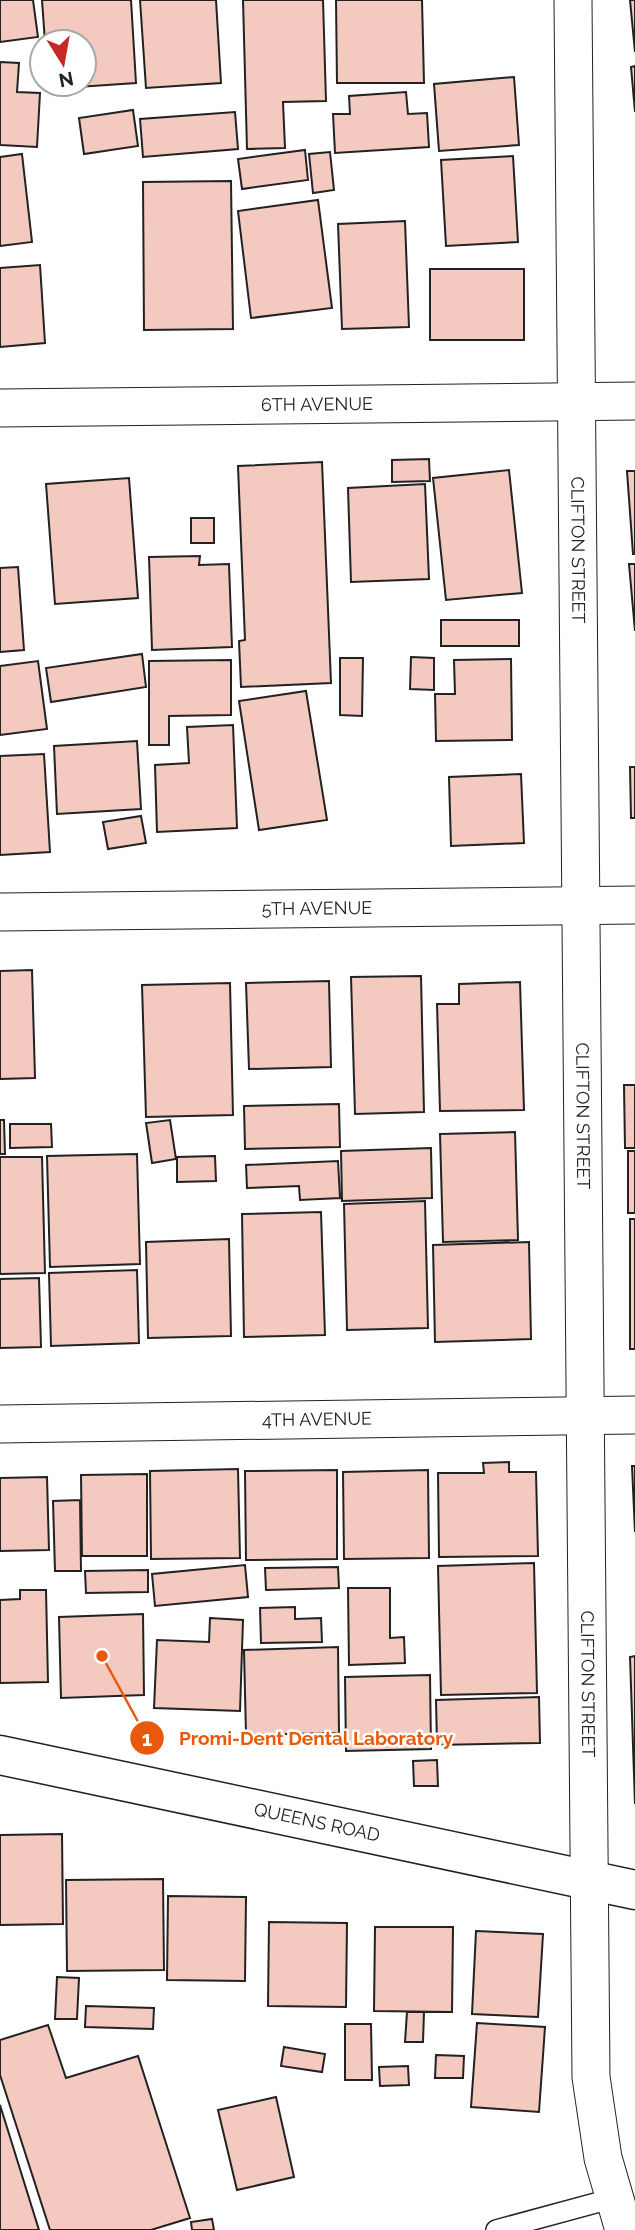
<svg xmlns="http://www.w3.org/2000/svg" width="635" height="2230" font-family="Raleway,sans-serif">
<style>
.building{fill:#f3c9c0;stroke:#222;stroke-width:2}
.lines{fill:none;stroke-linecap:round;stroke-linejoin:round}
.lane-casing{stroke:#222;stroke-width:22}
.street-casing{stroke:#222;stroke-width:39}
.secondary-casing{stroke:#222;stroke-width:41}
.lane{stroke:#fff;stroke-width:19}
.street{stroke:#fff;stroke-width:37}
.secondary{stroke:#fff;stroke-width:38}
.labels{text-anchor:middle;stroke-width:5;stroke-linejoin:round;paint-order:stroke}
.street-label{font-size:18px;fill:#222;stroke:#fff}
.leader{fill:none;stroke:#e8590c;stroke-width:2.5}
.callout-dot{fill:#e8590c;stroke:#fff;stroke-width:2.5}
.mark-label{font-size:21px;text-anchor:middle;font-weight:bold;fill:#fff}
.callout-label{font-size:19px;text-anchor:middle;font-weight:bold;fill:#e8590c;stroke:#fff;stroke-width:5;stroke-linejoin:round;paint-order:stroke}
</style>
<rect width="100%" height="100%" fill="#fff"/>
<path class="building" d="M 0,0 L 33,0 L 38,37 L 0,42 Z
M 42,0 L 131,0 L 136,83 L 48,89 L 48,84 L 84,84 L 84,42 L 45,42 Z
M 140,0 L 216,0 L 221,83 L 146,88 Z
M 243,0 L 323,0 L 326,101 L 283,102 L 285,148 L 247,149 Z
M 336,0 L 422,0 L 424,83 L 337,83 Z
M 630,0 L 635,0 L 635,52 Z
M 0,62 L 19,63 L 17,92 L 40,93 L 37,147 L 0,145 Z
M 635,66 L 635,112 L 631,67 Z
M 514,77 L 519,145 L 439,151 L 434,84 Z
M 406,92 L 408,114 L 427,113 L 429,147 L 335,153 L 333,114 L 350,114 L 349,96 Z
M 133,110 L 138,146 L 84,154 L 79,118 Z
M 235,112 L 238,149 L 143,157 L 140,119 Z
M 305,150 L 308,180 L 242,189 L 238,159 Z
M 330,152 L 334,190 L 313,193 L 309,154 Z
M 22,154 L 32,242 L 0,246 L 0,157 Z
M 513,156 L 518,242 L 446,246 L 441,160 Z
M 231,181 L 233,329 L 144,330 L 143,182 Z
M 318,200 L 332,308 L 251,318 L 238,211 Z
M 405,221 L 409,327 L 342,329 L 338,224 Z
M 40,265 L 45,343 L 0,347 L 0,268 Z
M 430,269 L 524,269 L 524,340 L 430,340 Z
M 429,459 L 430,481 L 392,482 L 392,460 Z
M 322,462 L 331,683 L 241,687 L 239,641 L 245,640 L 238,466 Z
M 509,470 L 522,593 L 446,600 L 433,478 Z
M 627,471 L 635,471 L 635,554 L 633,554 Z
M 129,478 L 138,598 L 55,604 L 46,484 Z
M 425,484 L 429,579 L 351,582 L 348,488 Z
M 191,518 L 214,518 L 214,543 L 191,543 Z
M 200,556 L 199,565 L 229,564 L 232,647 L 152,650 L 149,557 Z
M 629,564 L 635,564 L 635,631 Z
M 18,567 L 24,650 L 0,652 L 0,568 Z
M 441,620 L 519,620 L 519,646 L 441,646 Z
M 142,654 L 146,687 L 51,702 L 46,668 Z
M 411,657 L 434,658 L 434,690 L 410,689 Z
M 340,658 L 363,658 L 362,716 L 340,715 Z
M 511,659 L 512,740 L 436,741 L 435,694 L 455,694 L 454,660 Z
M 231,660 L 231,715 L 169,716 L 169,745 L 149,745 L 149,661 Z
M 38,661 L 47,729 L 0,735 L 0,666 Z
M 306,691 L 327,820 L 259,830 L 239,701 Z
M 233,725 L 237,828 L 157,832 L 155,765 L 189,763 L 187,727 Z
M 137,741 L 141,809 L 57,814 L 54,746 Z
M 44,754 L 50,852 L 0,855 L 0,756 Z
M 630,767 L 635,767 L 635,818 L 631,818 Z
M 521,774 L 524,843 L 451,846 L 449,777 Z
M 141,816 L 146,843 L 108,849 L 103,822 Z
M 32,970 L 35,1078 L 0,1079 L 0,971 Z
M 421,976 L 424,1112 L 355,1114 L 351,977 Z
M 329,981 L 331,1067 L 249,1069 L 246,983 Z
M 520,982 L 524,1110 L 440,1111 L 437,1004 L 459,1004 L 459,984 Z
M 230,983 L 233,1115 L 146,1117 L 142,985 Z
M 624,1085 L 635,1085 L 635,1148 L 625,1148 Z
M 339,1104 L 340,1147 L 245,1149 L 244,1106 Z
M 0,1120 L 4,1120 L 5,1154 L 0,1154 Z
M 170,1120 L 176,1159 L 152,1163 L 146,1123 Z
M 10,1124 L 51,1124 L 52,1147 L 10,1148 Z
M 515,1132 L 518,1240 L 443,1242 L 440,1134 Z
M 431,1148 L 432,1198 L 342,1201 L 341,1151 Z
M 628,1151 L 635,1151 L 635,1213 L 628,1213 Z
M 137,1154 L 140,1264 L 50,1267 L 47,1156 Z
M 215,1156 L 216,1181 L 177,1182 L 177,1157 Z
M 0,1157 L 42,1157 L 45,1273 L 0,1274 Z
M 338,1161 L 340,1198 L 300,1200 L 299,1186 L 247,1188 L 246,1165 Z
M 425,1201 L 428,1328 L 347,1330 L 344,1204 Z
M 321,1212 L 325,1335 L 244,1337 L 242,1214 Z
M 630,1219 L 635,1219 L 635,1349 L 630,1349 Z
M 229,1239 L 231,1336 L 148,1338 L 146,1242 Z
M 529,1242 L 531,1339 L 435,1342 L 433,1245 Z
M 137,1270 L 139,1343 L 51,1346 L 49,1273 Z
M 39,1278 L 41,1347 L 0,1348 L 0,1279 Z
M 509,1462 L 509,1472 L 536,1472 L 538,1556 L 439,1557 L 438,1473 L 484,1473 L 483,1463 Z
M 632,1466 L 635,1466 L 635,1532 Z
M 238,1469 L 240,1558 L 151,1559 L 150,1471 Z
M 337,1470 L 337,1559 L 246,1560 L 245,1471 Z
M 428,1470 L 429,1558 L 344,1559 L 343,1472 Z
M 147,1474 L 147,1556 L 82,1556 L 81,1475 Z
M 47,1477 L 49,1550 L 0,1551 L 0,1478 Z
M 80,1500 L 81,1571 L 55,1571 L 53,1501 Z
M 534,1563 L 537,1693 L 441,1695 L 438,1566 Z
M 245,1565 L 248,1597 L 155,1606 L 152,1574 Z
M 338,1567 L 339,1588 L 266,1590 L 265,1568 Z
M 148,1570 L 148,1592 L 86,1593 L 85,1571 Z
M 348,1588 L 390,1588 L 390,1638 L 404,1637 L 405,1663 L 349,1665 Z
M 20,1590 L 46,1590 L 48,1682 L 0,1683 L 0,1600 L 20,1599 Z
M 295,1607 L 295,1619 L 321,1618 L 322,1642 L 261,1643 L 260,1608 Z
M 143,1614 L 144,1695 L 61,1698 L 59,1617 Z
M 210,1618 L 243,1620 L 240,1711 L 154,1708 L 157,1640 L 209,1642 Z
M 338,1647 L 339,1733 L 246,1735 L 244,1650 Z
M 635,1656 L 635,1804 L 630,1657 Z
M 430,1675 L 431,1749 L 346,1751 L 345,1677 Z
M 539,1697 L 540,1743 L 437,1745 L 436,1700 Z
M 437,1760 L 438,1786 L 414,1786 L 413,1761 Z
M 62,1834 L 63,1924 L 0,1925 L 0,1835 Z
M 163,1879 L 164,1970 L 67,1971 L 66,1880 Z
M 168,1896 L 246,1897 L 245,1981 L 167,1980 Z
M 269,1922 L 347,1923 L 346,2007 L 268,2006 Z
M 375,1927 L 453,1927 L 452,2012 L 374,2011 Z
M 476,1931 L 543,1934 L 538,2017 L 472,2014 Z
M 57,1977 L 79,1978 L 77,2019 L 55,2019 Z
M 86,2006 L 154,2008 L 153,2029 L 85,2027 Z
M 407,2012 L 424,2012 L 423,2042 L 405,2042 Z
M 477,2023 L 545,2027 L 539,2112 L 471,2107 Z
M 345,2024 L 371,2024 L 372,2080 L 345,2080 Z
M 48,2025 L 66,2078 L 138,2056 L 190,2218 L 151,2230 L 50,2230 L 0,2075 L 0,2040 Z
M 284,2047 L 325,2054 L 322,2072 L 281,2066 Z
M 436,2055 L 464,2056 L 463,2078 L 435,2078 Z
M 408,2066 L 409,2085 L 380,2086 L 379,2067 Z
M 276,2097 L 294,2177 L 237,2190 L 218,2110 Z
M 0,2105 L 39,2230 L 0,2230 Z
M 212,2219 L 214,2230 L 192,2230 L 191,2222 Z"/>
<g class="lines">
<g class="lane-casing">
<path id="lane" d="M 496,2230 L 614,2198"/>
</g>
<g class="street-casing">
<g id="street">
<path id="s1" d="M 573,0 L 591,2077 L 603,2158 L 624,2230"/>
<path id="s2" d="M 0,408 L 635,401"/>
<path id="s3" d="M 0,912 L 635,905"/>
<path id="s4" d="M 0,1424 L 635,1415"/>
</g>
</g>
<g class="secondary-casing">
<g id="secondary">
<path id="s5" d="M 0,1755 L 635,1890"/>
</g>
</g>
<use href="#lane" class="lane"/>
<use href="#street" class="street"/>
<use href="#secondary" class="secondary"/>
</g>
<g class="labels">
<g class="street-label">
<text dy="6" stroke="none"><textPath href="#s2" startOffset="317">6TH AVENUE</textPath></text>
<text dy="6" stroke="none"><textPath href="#s1" startOffset="550">CLIFTON STREET</textPath></text>
<text dy="6" stroke="none"><textPath href="#s3" startOffset="317">5TH AVENUE</textPath></text>
<text dy="6" stroke="none"><textPath href="#s1" startOffset="1116">CLIFTON STREET</textPath></text>
<text dy="6" stroke="none"><textPath href="#s4" startOffset="317">4TH AVENUE</textPath></text>
<text dy="6" stroke="none"><textPath href="#s1" startOffset="1684">CLIFTON STREET</textPath></text>
<text dy="6" stroke="none"><textPath href="#s5" startOffset="324">QUEENS ROAD</textPath></text>
</g>
</g>
<path class="leader" d="M102 1656L147 1738"/>
<g class="callout-dot">
<circle cx="102" cy="1656" r="7"/>
<circle cx="147" cy="1738" r="18"/>
</g>
<g class="mark-label">
<text x="147" y="1746">1</text>
</g>
<g class="callout-label">
<text x="316" y="1745">Promi-Dent Dental Laboratory</text>
</g>
<g transform="translate(63 63) rotate(169)"><circle r="33" fill="#ffffff" stroke="#a7a7a7" stroke-width="2"/>
<path d="M0-5L12 26L0 18L-12 26Z" fill="#c62828"/>
<text y="-10" font-size="19" font-weight="bold" text-anchor="middle" fill="#222222">N</text>
</g>
</svg>
